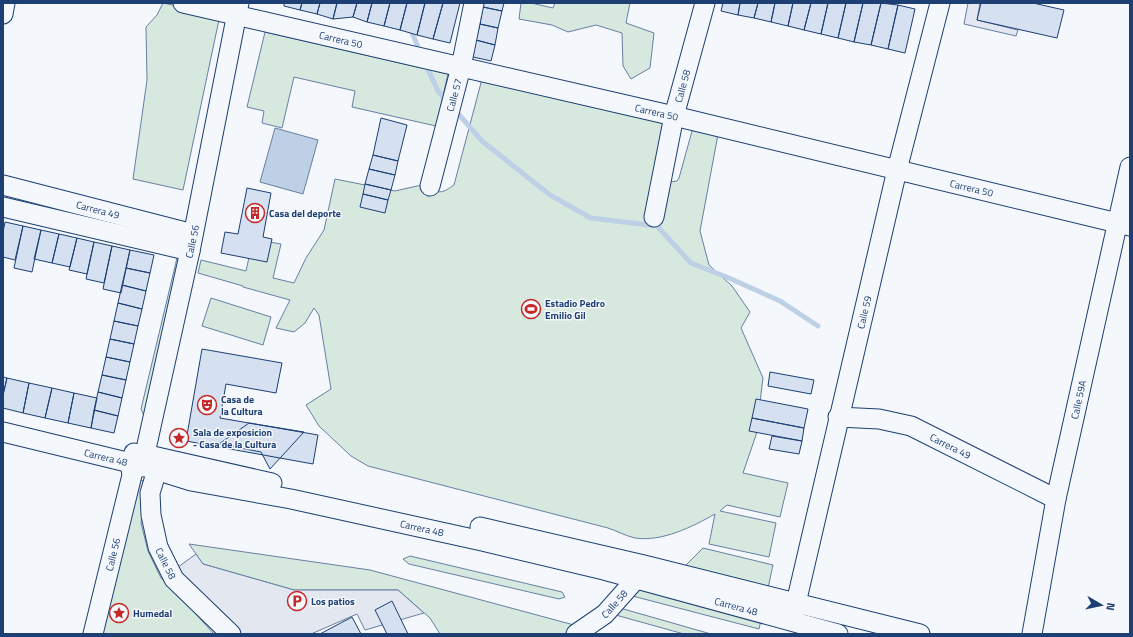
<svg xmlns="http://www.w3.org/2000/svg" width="1133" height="637" font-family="'Titillium Web',sans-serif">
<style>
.green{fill:#d7e8df;stroke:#687fa3}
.parking{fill:#e3e8f0;stroke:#687fa3}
.water{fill:#bed0e5;stroke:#687fa3}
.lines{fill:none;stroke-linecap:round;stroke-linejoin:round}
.stream{stroke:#bed0e5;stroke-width:5}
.building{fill:#d5e0f0;stroke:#1d3f73}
.minor-casing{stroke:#1d3f73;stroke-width:21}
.minor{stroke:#f4f7fb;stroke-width:19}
.labels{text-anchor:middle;stroke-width:3;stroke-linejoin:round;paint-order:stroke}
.street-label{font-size:10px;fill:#1d3f73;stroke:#f4f7fb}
.poi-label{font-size:10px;font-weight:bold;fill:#1d3f73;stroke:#f4f7fb;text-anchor:start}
</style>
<rect width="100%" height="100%" fill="#f4f7fb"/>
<path class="green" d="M 163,3 L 220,15 L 183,190 L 133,179 L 147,80 L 146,27 L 157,15 Z
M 521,3 L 531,3 L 553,8 L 555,3 L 630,3 L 626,23 L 654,33 L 650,68 L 631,79 L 623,66 L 622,33 L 596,25 L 568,32 L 552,25 L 519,19 Z
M 265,32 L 448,74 L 436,126 L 352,107 L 355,91 L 294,77 L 282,128 L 262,123 L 264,111 L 247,107 Z
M 482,79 L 676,119 L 670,182 L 677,181 L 679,178 L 694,124 L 719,129 L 700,231 L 709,265 L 732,286 L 750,312 L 741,328 L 763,378 L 756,435 L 743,473 L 788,483 L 780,517 L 727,505 L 720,511 L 776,523 L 769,557 L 709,544 L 715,514 C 692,527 662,542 635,538 C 626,536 617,531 608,528 L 368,466 L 351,456 L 319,426 L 306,405 L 331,389 L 319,315 L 314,308 L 305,323 L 294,332 L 276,328 L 290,300 L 243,287 L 243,286 L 198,273 L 201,260 L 246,271 L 253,239 L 281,244 L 273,278 L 294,283 L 306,258 L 324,230 L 335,179 L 395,191 L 417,186 L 429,185 C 438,196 444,192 454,185 Z
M 181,254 L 144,416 L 141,409 L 177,258 Z
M 211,298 L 271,317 L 263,345 L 202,326 Z
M 134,479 L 145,481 L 141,523 L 148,551 L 161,578 L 226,634 L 98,634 Z
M 189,544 L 370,570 L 574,625 L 572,634 L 440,634 L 430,618 L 398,590 L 294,590 L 203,564 Z
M 703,548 L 773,565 L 759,629 L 621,593 L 679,572 Z
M 410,556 L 562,592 L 565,597 L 559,599 L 409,564 L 403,559 Z
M 613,606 L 711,634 L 684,634 L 612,614 Z"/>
<path class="parking" d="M 968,3 L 980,3 L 977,20 L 1018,30 L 1016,36 L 964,24 Z
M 196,554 L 203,564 L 294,590 L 398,590 L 424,613 L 365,630 L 357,614 L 311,634 L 214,634 L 163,578 Z"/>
<path class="water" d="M 275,128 L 318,140 L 303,194 L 260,182 Z"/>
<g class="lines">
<path class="stream" d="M 410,28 L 421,54
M 425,63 L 438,91 L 447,101
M 455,110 L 482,141 L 550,195 L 591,218 L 657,226 L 691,263 L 729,278 L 780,301 L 818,326"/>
</g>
<path class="building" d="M 284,3 L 302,3 L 300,10 L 284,6 Z
M 302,3 L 320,3 L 317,14 L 300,10 Z
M 320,3 L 337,3 L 333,19 L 317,14 Z
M 337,3 L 357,3 L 353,17 L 333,19 Z
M 357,3 L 372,3 L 367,22 L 353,17 Z
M 372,3 L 390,3 L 384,26 L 367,22 Z
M 390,3 L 407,3 L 400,30 L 384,26 Z
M 407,3 L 425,3 L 417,35 L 400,30 Z
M 425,3 L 443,3 L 433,39 L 417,35 Z
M 443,3 L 460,3 L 450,43 L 433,39 Z
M 484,3 L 504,3 L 502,11 L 483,7 Z
M 723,3 L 740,3 L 738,15 L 721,11 Z
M 740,3 L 758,3 L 754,18 L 738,15 Z
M 758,3 L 775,3 L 771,22 L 754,18 Z
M 775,3 L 793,3 L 788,26 L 771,22 Z
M 793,3 L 811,3 L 804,30 L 788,26 Z
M 811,3 L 828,3 L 821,34 L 804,30 Z
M 828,3 L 846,3 L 838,38 L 821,34 Z
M 846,3 L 863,3 L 854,42 L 838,38 Z
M 863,3 L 881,3 L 871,45 L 854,42 Z
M 881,3 L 898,5 L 888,49 L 871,45 Z
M 981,3 L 1033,3 L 1064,10 L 1057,38 L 977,20 Z
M 898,5 L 915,9 L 905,53 L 888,49 Z
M 483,7 L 502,11 L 498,28 L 480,24 Z
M 480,24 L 498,28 L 495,45 L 476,40 Z
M 476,40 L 495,45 L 491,61 L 473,57 Z
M 381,118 L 407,125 L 398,161 L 373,155 Z
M 373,155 L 398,161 L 395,175 L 369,169 Z
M 369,169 L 395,175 L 391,190 L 365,184 Z
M 365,184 L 391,190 L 388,200 L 363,194 Z
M 247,188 L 271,193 L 263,237 L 272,239 L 267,262 L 221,253 L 225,232 L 238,234 Z
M 363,194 L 388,200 L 385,213 L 360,207 Z
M 5,222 L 23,226 L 15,260 L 3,257 L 3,232 Z
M 23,226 L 41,230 L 32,272 L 14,268 Z
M 41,230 L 59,234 L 52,263 L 34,259 Z
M 59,234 L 77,238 L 70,267 L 52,263 Z
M 77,238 L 94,242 L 87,274 L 69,270 Z
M 94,242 L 112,246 L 104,283 L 86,279 Z
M 112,246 L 130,250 L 121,293 L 103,289 Z
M 130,250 L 154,255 L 150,273 L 126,268 Z
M 126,268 L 150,273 L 146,291 L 122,285 Z
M 122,285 L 146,291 L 142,309 L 118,303 Z
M 118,303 L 142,309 L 138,326 L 114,321 Z
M 114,321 L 138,326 L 134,344 L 110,339 Z
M 110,339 L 134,344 L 130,362 L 106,357 Z
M 202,349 L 282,363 L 276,393 L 226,384 L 220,418 L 318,435 L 313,464 L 186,441 Z
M 106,357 L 130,362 L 126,380 L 102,375 Z
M 770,372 L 814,380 L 811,394 L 768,386 Z
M 102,375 L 126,380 L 122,398 L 98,392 Z
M 3,377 L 7,378 L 3,395 Z
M 7,378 L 29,383 L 23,413 L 3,408 L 3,395 Z
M 29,383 L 52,388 L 45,418 L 23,413 Z
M 52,388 L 74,393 L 68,423 L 45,418 Z
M 98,392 L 122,398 L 118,416 L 94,410 Z
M 74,393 L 97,398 L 91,428 L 68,423 Z
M 756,399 L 808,409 L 804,428 L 752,418 Z
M 94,410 L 118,416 L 114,433 L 91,428 Z
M 752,418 L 804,428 L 802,441 L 749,431 Z
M 249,423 L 304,432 L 270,469 L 261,452 L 219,444 Z
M 772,436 L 802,441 L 799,454 L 769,449 Z
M 392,601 L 408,634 L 387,634 L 375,610 Z
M 352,617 L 361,634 L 320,634 Z"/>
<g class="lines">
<g class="minor-casing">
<g id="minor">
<path id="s1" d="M 183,3 L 674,116 L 1130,226"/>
<path d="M 3,14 L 5,3"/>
<path id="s2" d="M 3,185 L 193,234"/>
<path id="s3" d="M 430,186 L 461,67 L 474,3"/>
<path d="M 3,207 L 190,251"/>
<path id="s4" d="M 654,217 L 674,116 L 705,3"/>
<path id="s5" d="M 838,417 L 879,419 L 911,426 L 1056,499"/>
<path id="s6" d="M 3,432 L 143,466 L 191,481 L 291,499 L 482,541 L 604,570 L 838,634"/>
<path d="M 144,454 L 272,483"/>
<path id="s7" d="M 142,467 L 190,251 L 239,3"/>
<path id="s8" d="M 157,470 L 150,493 L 151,515 L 158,547 L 174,579 L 231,634"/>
<path d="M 480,527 L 644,565 L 920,634"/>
<path id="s9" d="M 793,616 L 897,170 L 940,3"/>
<path id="s10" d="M 93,634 L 132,475 L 130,463 L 134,453"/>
<path id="s11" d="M 576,634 L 605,614 L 636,579 L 641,570"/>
<path id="s12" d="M 1032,634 L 1056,499 L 1130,167"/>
</g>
</g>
<use href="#minor" class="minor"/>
</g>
<defs>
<g id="building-ring" transform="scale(1)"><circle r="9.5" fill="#f4f7fb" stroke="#c62828" stroke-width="1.5"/><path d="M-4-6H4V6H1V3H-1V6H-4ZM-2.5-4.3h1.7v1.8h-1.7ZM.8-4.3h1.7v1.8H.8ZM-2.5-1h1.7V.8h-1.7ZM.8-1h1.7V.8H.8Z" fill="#c62828"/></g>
<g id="stadium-ring" transform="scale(1)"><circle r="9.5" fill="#f4f7fb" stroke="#c62828" stroke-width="1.5"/><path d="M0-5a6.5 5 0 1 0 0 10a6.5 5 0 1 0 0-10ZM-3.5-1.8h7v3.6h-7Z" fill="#c62828"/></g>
<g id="theatre-ring" transform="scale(1)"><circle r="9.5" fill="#f4f7fb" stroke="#c62828" stroke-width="1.5"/><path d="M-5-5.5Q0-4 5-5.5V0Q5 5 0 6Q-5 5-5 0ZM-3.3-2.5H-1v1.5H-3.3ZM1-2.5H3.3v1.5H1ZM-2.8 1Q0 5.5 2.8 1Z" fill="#c62828"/></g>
<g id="sight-ring" transform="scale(1)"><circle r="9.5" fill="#f4f7fb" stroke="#c62828" stroke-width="1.5"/><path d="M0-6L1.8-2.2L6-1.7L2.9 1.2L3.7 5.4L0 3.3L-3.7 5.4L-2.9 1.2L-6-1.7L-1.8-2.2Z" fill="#c62828"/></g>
<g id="parking-ring" transform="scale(1)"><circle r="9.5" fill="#f4f7fb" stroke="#c62828" stroke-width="1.5"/><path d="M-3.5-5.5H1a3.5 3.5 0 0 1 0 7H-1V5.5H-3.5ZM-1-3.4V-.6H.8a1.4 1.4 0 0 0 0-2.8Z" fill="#c62828"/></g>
</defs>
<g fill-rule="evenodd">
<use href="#building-ring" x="255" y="213"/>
<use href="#stadium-ring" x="531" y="309"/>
<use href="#theatre-ring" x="207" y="405"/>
<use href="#sight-ring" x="179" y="438"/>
<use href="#parking-ring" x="297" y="601"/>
<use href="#sight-ring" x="119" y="613"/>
</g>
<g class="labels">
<g class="street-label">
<text dy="4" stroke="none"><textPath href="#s1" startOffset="162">Carrera 50</textPath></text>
<text dy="4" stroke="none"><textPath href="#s4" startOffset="134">Calle 58</textPath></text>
<text dy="4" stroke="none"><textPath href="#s3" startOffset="94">Calle 57</textPath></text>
<text dy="4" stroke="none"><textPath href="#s1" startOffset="486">Carrera 50</textPath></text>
<text dy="4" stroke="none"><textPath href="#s1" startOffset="810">Carrera 50</textPath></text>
<text dy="4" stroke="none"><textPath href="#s2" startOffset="98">Carrera 49</textPath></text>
<text dy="4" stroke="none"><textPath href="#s7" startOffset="231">Calle 56</textPath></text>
<text dy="4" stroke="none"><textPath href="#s9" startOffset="312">Calle 59</textPath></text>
<text dy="4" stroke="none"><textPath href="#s12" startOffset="239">Calle 59A</textPath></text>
<text dy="4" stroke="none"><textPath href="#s5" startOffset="118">Carrera 49</textPath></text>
<text dy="4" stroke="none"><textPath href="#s6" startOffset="106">Carrera 48</textPath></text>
<text dy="4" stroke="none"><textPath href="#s6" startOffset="430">Carrera 48</textPath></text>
<text dy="4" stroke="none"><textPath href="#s10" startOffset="82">Calle 56</textPath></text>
<text dy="4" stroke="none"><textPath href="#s8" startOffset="97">Calle 58</textPath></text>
<text dy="4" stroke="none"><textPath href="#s11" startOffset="49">Calle 58</textPath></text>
<text dy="4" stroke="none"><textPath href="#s6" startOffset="754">Carrera 48</textPath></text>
</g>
<g class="poi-label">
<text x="269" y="217">Casa del deporte</text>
<text x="545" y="307">Estadio Pedro<tspan x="545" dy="12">Emilio Gil</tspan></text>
<text x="221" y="403">Casa de<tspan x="221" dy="12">la Cultura</tspan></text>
<text x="193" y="436">Sala de exposicion<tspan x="193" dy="12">- Casa de la Cultura</tspan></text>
<text x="311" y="605">Los patios</text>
<text x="133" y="617">Humedal</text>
</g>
</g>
<rect width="1133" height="637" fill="none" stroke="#1d3f73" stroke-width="8"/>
<g transform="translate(1101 605) rotate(99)" stroke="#f4f7fb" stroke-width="3" paint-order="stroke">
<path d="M0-3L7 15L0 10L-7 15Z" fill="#1d3f73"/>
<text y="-6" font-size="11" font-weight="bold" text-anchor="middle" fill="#1d3f73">N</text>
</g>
</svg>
